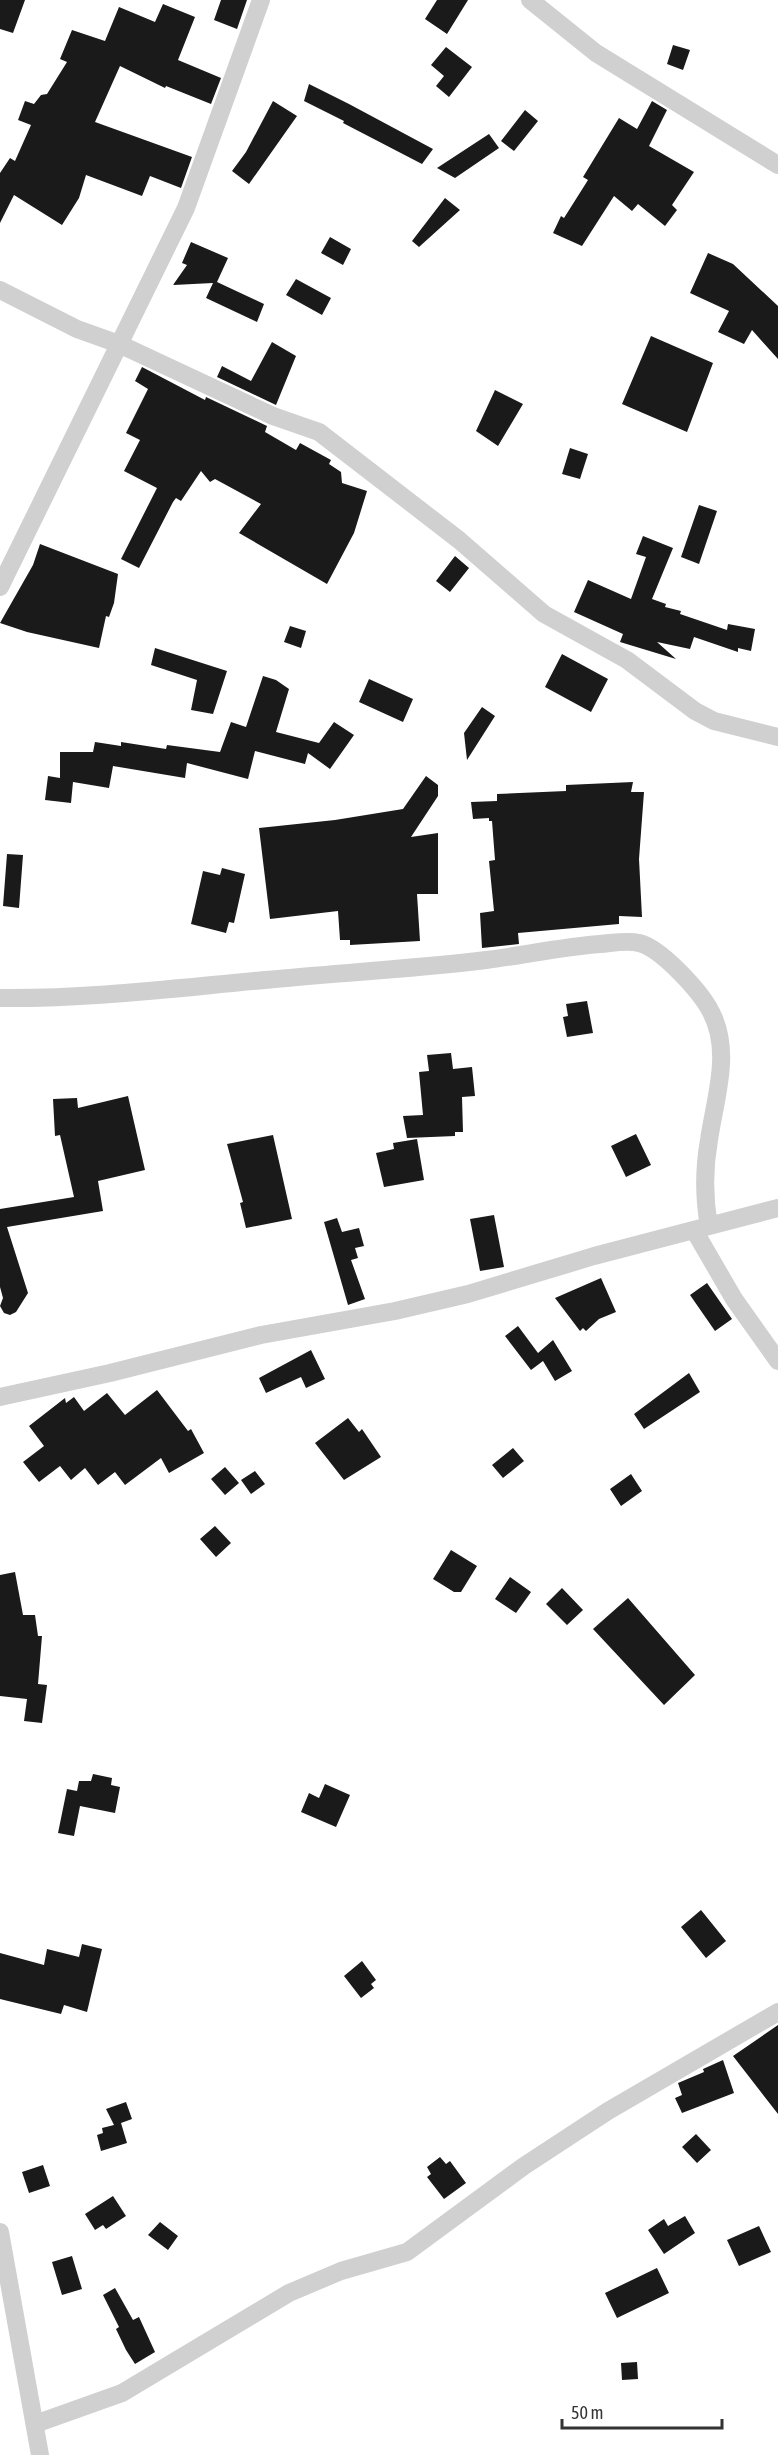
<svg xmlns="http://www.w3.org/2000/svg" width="778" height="2455" font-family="'Asap Condensed',sans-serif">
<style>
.building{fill:#1a1a1a}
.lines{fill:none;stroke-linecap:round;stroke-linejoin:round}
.minor{stroke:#d0d0d0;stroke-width:18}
</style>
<rect width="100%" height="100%" fill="#fff"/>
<path class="building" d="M 0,0 L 25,0 L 13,33 L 0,29 Z
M 221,0 L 247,0 L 237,29 L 214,20 Z
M 437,0 L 468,0 L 447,34 L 425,19 Z
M 163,4 L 195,17 L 178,60 L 221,78 L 211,104 L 166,86 L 165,88 L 120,66 L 95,122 L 192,157 L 181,188 L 150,176 L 142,196 L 86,175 L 79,198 L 62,225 L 14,195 L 0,223 L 0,173 L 10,158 L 15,161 L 31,125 L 18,120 L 25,101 L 34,104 L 41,95 L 47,94 L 67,62 L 60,59 L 72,30 L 105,41 L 119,7 L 155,22 Z
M 673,45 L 690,50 L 683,70 L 667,64 Z
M 446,47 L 472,67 L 449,97 L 436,86 L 444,76 L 431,65 Z
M 309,84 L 349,104 L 433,149 L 422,164 L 343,123 L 344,121 L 304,101 Z
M 273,101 L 297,116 L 249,184 L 232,171 L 246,152 Z
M 652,101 L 667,110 L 649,146 L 694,172 L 672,205 L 677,210 L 665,226 L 638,204 L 632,211 L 614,196 L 582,246 L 553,233 L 561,216 L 564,218 L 588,180 L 583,177 L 619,118 L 637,129 Z
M 525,110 L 538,121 L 514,151 L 501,141 Z
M 489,134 L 499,148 L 455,178 L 437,168 Z
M 445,198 L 460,210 L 419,247 L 412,241 Z
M 330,237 L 351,249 L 343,265 L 321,253 Z
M 191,242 L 228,258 L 217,282 L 264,304 L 257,322 L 206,298 L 213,283 L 173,285 L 187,265 L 182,263 Z
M 708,253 L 733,264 L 778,306 L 778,359 L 752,330 L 744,344 L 718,332 L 729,311 L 690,293 Z
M 296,279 L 331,298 L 322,315 L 286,295 Z
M 651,336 L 713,363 L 687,432 L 622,404 Z
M 272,342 L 296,356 L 276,405 L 217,377 L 222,366 L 251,381 Z
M 142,367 L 205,400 L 206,397 L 267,426 L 265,432 L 296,450 L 300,443 L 331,460 L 329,464 L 341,472 L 342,483 L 367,491 L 354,533 L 327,584 L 239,533 L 261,504 L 215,479 L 210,482 L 201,471 L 181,501 L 176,498 L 173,502 L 139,568 L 121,559 L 157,488 L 124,471 L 140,440 L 126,433 L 148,389 L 135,381 Z
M 495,390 L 523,404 L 498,446 L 476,431 Z
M 570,448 L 588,454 L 580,479 L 562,474 Z
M 699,505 L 717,511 L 699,564 L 681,557 Z
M 643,536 L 673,548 L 652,599 L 666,604 L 665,607 L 681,611 L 680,614 L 727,630 L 728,624 L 755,629 L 751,651 L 738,648 L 738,652 L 694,637 L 690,649 L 657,642 L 676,659 L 620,642 L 623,634 L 574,612 L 588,580 L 631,599 L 646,557 L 636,554 Z
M 40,544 L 118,574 L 114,603 L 109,617 L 106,616 L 99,648 L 27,632 L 0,623 L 33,565 Z
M 455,556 L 469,568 L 450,592 L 436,581 Z
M 290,626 L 306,631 L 301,648 L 284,642 Z
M 155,648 L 227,671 L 213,714 L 191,710 L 197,680 L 151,665 Z
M 562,654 L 608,679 L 591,712 L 545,687 Z
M 263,676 L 276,680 L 289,689 L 276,732 L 319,743 L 334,722 L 354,735 L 330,769 L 308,753 L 305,764 L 255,751 L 248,779 L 187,763 L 185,778 L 113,766 L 109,788 L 73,782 L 71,803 L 45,800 L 48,776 L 60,778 L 60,752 L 93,752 L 95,742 L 121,746 L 121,742 L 166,749 L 167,745 L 220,752 L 231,722 L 246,727 Z
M 369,679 L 413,699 L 403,722 L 359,702 Z
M 482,707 L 495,716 L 467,760 L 464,733 Z
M 426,776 L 438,785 L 438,796 L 411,837 L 438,833 L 438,894 L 417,894 L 420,941 L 350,945 L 350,940 L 340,940 L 338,911 L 270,919 L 259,828 L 335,820 L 403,809 Z
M 633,782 L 631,792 L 644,792 L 639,859 L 642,917 L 619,916 L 619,924 L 518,933 L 519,944 L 482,948 L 480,913 L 494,911 L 489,861 L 495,860 L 492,821 L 489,821 L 489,818 L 473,819 L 471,802 L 497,801 L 497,794 L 566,791 L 566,785 Z
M 7,854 L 23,855 L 19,908 L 3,906 Z
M 222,868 L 245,874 L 234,923 L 229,922 L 226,933 L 191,924 L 203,871 L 220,875 Z
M 587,1001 L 593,1033 L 567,1037 L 563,1017 L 568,1016 L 566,1004 Z
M 451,1053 L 453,1069 L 472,1067 L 475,1096 L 462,1097 L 463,1132 L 455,1132 L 455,1136 L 407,1138 L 403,1116 L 423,1115 L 419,1072 L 429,1071 L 427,1055 Z
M 128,1096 L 145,1170 L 98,1181 L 103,1211 L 7,1227 L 28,1293 L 16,1312 L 10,1315 L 4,1313 L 0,1306 L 3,1298 L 0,1287 L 0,1209 L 74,1197 L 60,1135 L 55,1136 L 53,1099 L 77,1098 L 78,1108 Z
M 636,1134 L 651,1165 L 626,1177 L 611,1146 Z
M 273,1135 L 292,1219 L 246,1228 L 240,1203 L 243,1202 L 227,1144 Z
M 417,1139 L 424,1180 L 384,1187 L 376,1153 L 394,1149 L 393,1143 Z
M 494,1215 L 504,1267 L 480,1271 L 470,1219 Z
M 337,1218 L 342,1232 L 359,1228 L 364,1246 L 355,1248 L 358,1258 L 351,1260 L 365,1299 L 348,1305 L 324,1222 Z
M 601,1278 L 616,1312 L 599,1319 L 586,1331 L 583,1328 L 580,1331 L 555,1298 Z
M 707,1283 L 732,1319 L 715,1331 L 690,1295 Z
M 518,1326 L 538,1353 L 553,1340 L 572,1371 L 555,1381 L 543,1361 L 531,1370 L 505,1336 Z
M 311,1350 L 325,1379 L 306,1388 L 301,1377 L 266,1393 L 259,1378 Z
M 689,1373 L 700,1392 L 644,1429 L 634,1414 Z
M 157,1390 L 188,1431 L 191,1429 L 204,1453 L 169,1473 L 161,1458 L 125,1485 L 115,1472 L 98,1485 L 85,1468 L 71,1480 L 60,1466 L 39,1482 L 23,1462 L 44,1446 L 29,1426 L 65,1398 L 66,1403 L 74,1397 L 84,1411 L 107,1393 L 125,1415 Z
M 348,1418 L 359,1432 L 362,1429 L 381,1457 L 344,1480 L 315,1443 Z
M 513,1448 L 524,1461 L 503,1478 L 492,1465 Z
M 225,1467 L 239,1483 L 225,1495 L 211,1479 Z
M 255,1471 L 265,1484 L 251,1494 L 241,1480 Z
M 631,1474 L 642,1491 L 621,1506 L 610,1489 Z
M 215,1526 L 231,1543 L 216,1557 L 200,1539 Z
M 451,1550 L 477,1566 L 461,1592 L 454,1592 L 433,1579 Z
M 15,1572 L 23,1615 L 35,1615 L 38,1636 L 42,1636 L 38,1684 L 47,1685 L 42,1723 L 24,1721 L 27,1699 L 0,1696 L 0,1575 Z
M 510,1577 L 531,1592 L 516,1613 L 495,1599 Z
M 562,1588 L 583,1610 L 567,1625 L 546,1604 Z
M 628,1598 L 695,1675 L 664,1705 L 593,1629 Z
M 93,1774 L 112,1778 L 111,1785 L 120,1787 L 115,1813 L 80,1806 L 74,1836 L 58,1833 L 67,1789 L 77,1791 L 79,1781 L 91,1781 Z
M 325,1784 L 350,1795 L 336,1827 L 301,1812 L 309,1793 L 319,1798 Z
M 701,1910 L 726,1941 L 706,1958 L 681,1927 Z
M 82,1944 L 102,1949 L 87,2012 L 64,2005 L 61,2014 L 0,1999 L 0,1953 L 44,1965 L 47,1949 L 79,1957 Z
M 362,1961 L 376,1980 L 371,1984 L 374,1988 L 361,1998 L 344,1976 Z
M 778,2025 L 778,2114 L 733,2056 Z
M 723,2060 L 734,2093 L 682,2113 L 675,2098 L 682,2095 L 678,2083 L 704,2072 L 703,2069 Z
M 126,2102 L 132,2119 L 121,2123 L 127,2143 L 101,2151 L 97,2135 L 103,2133 L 102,2128 L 114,2125 L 106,2109 Z
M 696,2134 L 711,2150 L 697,2163 L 682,2147 Z
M 440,2157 L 446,2164 L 450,2161 L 466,2183 L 444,2199 L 427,2177 L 431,2174 L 427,2167 Z
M 43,2165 L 50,2186 L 29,2193 L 22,2172 Z
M 113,2196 L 126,2216 L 106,2229 L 103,2225 L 95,2230 L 85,2214 Z
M 685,2216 L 695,2233 L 664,2254 L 648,2230 L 664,2219 L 668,2226 Z
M 160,2222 L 178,2236 L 168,2250 L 148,2235 Z
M 759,2226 L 771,2252 L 739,2266 L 727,2240 Z
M 72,2256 L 82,2289 L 62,2295 L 52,2262 Z
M 657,2268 L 669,2293 L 617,2318 L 605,2293 Z
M 115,2288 L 133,2320 L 139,2317 L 155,2352 L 135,2364 L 126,2350 L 116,2329 L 119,2327 L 103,2295 Z
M 637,2362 L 638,2379 L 622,2380 L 621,2363 Z"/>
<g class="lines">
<path class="minor" d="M 530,0 L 596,53 L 778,165
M 0,290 L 77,329 L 119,344 L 273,416 L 319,432 L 459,540 L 544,614 L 627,660 L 695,711 L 714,721 L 778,737
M 0,587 L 186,208 L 261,0
M 0,998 C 89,999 176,988 265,980 C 338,973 412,969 486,960 C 524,955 562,947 600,944 C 613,943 627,940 639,943 C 661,948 701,992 711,1012 C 732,1052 715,1098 709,1140 C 704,1168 704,1198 709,1226
M 694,1230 L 734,1299 L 778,1361
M 0,1397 L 110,1373 L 261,1335 L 395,1311 L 468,1294 L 594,1256 L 778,1208
M 0,2232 L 40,2455
M 35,2424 L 122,2393 L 289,2293 L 341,2271 L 407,2252 L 524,2166 L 608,2111 L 778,2012"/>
</g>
<path d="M562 2419v9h160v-9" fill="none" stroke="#333333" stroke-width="3"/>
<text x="571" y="2419" font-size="18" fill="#333333" stroke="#ffffff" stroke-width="4.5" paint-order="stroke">50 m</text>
</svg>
